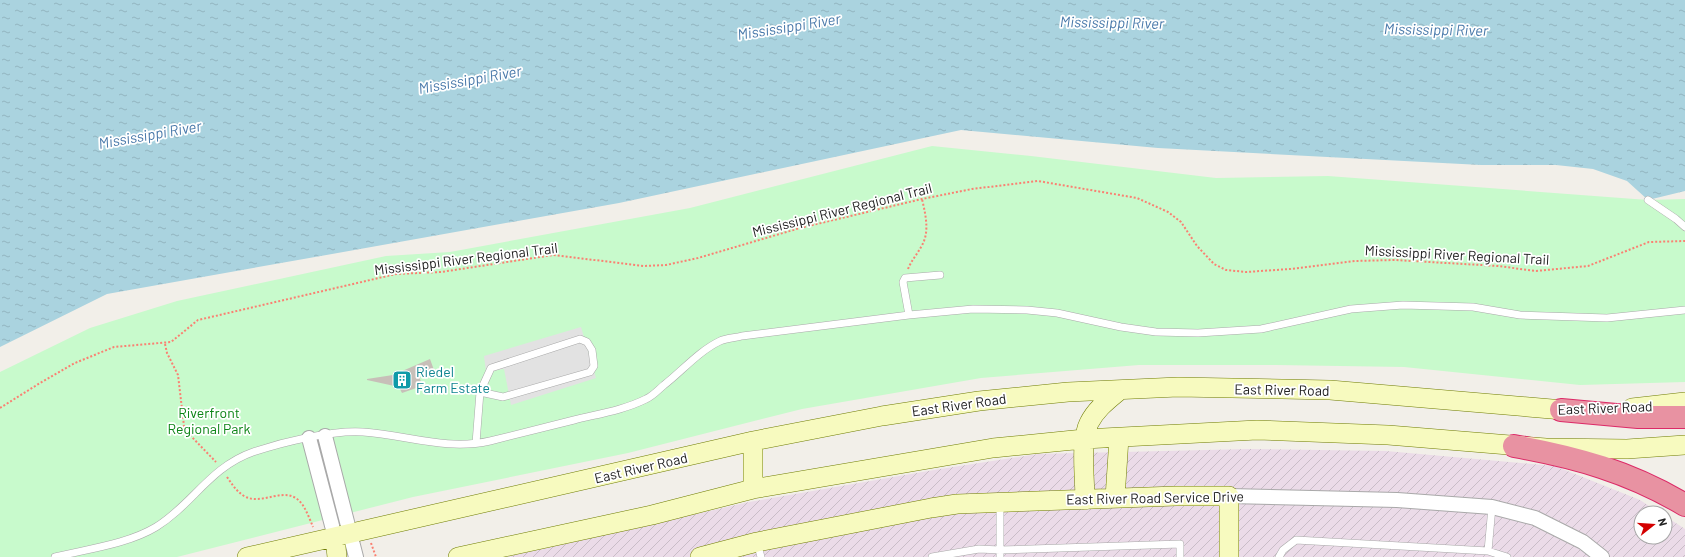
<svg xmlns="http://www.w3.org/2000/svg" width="1685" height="557" font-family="Barlow,sans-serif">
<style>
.industrial{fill:url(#industrial-furrows)}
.park{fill:#c8facc}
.parking{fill:#e2e2e2}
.water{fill:url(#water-ripples)}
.building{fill:#c7bfb8}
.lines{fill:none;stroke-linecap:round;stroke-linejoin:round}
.lane-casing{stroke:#a9a9a9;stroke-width:8}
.street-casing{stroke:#a9a9a9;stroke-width:16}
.secondary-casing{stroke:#707d05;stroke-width:20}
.highway-casing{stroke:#dc2a67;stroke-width:24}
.path{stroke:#fa8072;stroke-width:2;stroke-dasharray:2 2;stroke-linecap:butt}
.lane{stroke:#fff;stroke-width:7}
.street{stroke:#fff;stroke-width:14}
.secondary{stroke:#f7fabf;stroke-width:19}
.highway{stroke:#e892a2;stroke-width:22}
.labels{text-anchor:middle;stroke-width:3.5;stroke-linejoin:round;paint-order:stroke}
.street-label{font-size:14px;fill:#222;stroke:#fff}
.culture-label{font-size:14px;fill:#0d838f;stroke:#fff;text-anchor:start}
.park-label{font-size:14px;fill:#0c8416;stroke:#fff}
.water-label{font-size:15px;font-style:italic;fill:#4a7aab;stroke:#fff}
</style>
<defs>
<pattern id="industrial-furrows" width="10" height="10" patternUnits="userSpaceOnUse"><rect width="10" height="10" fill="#ebdbe8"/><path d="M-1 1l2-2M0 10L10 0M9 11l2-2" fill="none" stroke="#c9bcc7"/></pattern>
<pattern id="water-ripples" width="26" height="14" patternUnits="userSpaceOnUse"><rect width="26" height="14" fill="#aad3df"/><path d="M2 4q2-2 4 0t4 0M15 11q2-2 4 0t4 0" fill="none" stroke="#92b5bf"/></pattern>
</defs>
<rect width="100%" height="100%" fill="#f2efe9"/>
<path class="industrial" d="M 1248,449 L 1386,451 L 1555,466 L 1640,500 L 1660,513 L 1641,513 L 1641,537 L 1665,537 L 1665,516 L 1685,529 L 1685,557 L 507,557 L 749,502 L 934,470 L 1038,454 Z"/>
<path class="park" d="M 932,146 L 1031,156 L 1216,178 L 1328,176 L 1648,200 L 1685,199 L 1685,382 L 1580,385 L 1404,367 L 1276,365 L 1139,365 L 981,378 L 802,409 L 628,453 L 413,497 L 177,557 L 0,557 L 0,372 L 90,328 L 177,301 L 386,256 L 450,252 L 690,208 Z"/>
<path class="parking" d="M 581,327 L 596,378 L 511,405 L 504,369 L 486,372 L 484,356 Z"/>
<path class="water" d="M 0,0 L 1685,0 L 1685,191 L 1648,200 L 1627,181 L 1593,169 L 1556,165 L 1481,165 L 1158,148 L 961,130 L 619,203 L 107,294 L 0,347 Z"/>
<path class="building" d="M 430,359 L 434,370 L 419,375 L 422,386 L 402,393 L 399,387 L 367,380 L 367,379 L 393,375 Z"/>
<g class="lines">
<g class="lane-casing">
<path id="lane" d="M 1648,200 L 1676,219 L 1685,227
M 909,315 L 903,282 L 905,278 L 940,275
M 476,443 L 480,392 L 491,368 L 580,339 L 587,342 L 592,350 L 594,366 L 590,372 L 503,397 L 480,392
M 1000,503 L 1000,557
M 757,542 L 761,557
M 1488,551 L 1492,507
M 55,557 C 87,549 128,544 156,527 C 192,505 210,467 253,452 C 283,442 332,430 363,432 C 407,435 446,451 490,441 C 518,434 546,427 574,420 C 598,414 624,410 646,399 C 653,396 658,390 664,385 C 682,371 699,351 720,341 C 726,338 735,338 742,336 L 909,315 L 973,309 L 1027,310 L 1057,313 L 1121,327 L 1156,332 L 1198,333 L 1261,329 L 1351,309 L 1403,305 L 1473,307 L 1520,315 L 1607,318 L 1685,310
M 932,557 L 979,549 L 1000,550 L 1180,544 L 1180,557
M 1279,557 L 1283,550 L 1296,540 L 1488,551 L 1507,557"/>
</g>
<g class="street-casing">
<path id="street" d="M 325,436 L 356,557
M 309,438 L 335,537
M 1229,496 L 1397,500 L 1492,507 L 1535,518 L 1583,542 L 1602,557"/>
</g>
<g class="secondary-casing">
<path id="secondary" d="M 1632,408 L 1685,402
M 753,489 L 753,441
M 1115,498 L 1119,438
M 1085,500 C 1085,480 1080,440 1089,423 C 1096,409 1108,400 1120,390
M 335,537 L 337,557
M 247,557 L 753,441 L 882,416 L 979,401 L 1068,392 L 1178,387 L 1330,390 L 1575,411
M 458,557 L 652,515 L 753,489 L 993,448 L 1084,439 L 1257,430 L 1388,435 L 1546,448 L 1627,449 L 1685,445
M 700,557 L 757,542 L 931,508 L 957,504 L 1176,496 L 1229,496 L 1229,557"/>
</g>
<g class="highway-casing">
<path id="highway" d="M 1561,410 L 1638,417 L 1685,417
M 1514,446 C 1576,457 1630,472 1685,505"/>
</g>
<path class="path" d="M 908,269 C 912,259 920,251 924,241 C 929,228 925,212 922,199
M 165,344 L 167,353 L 178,375 L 184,426 L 188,433 L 216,462
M 0,408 L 40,383 L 75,363 L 114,347 L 171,342 L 198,320 L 396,274 L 441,272 L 553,255 L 644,266 L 666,265 L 698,258 L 800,228 L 922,199 L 972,189 L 1038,181 L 1137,198 L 1168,212 L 1181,222 L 1197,246 L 1214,264 L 1226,270 L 1246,272 L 1290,269 L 1355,261 L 1395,260 L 1498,266 L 1536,271 L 1588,266 L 1649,242 L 1685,241
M 227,477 C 232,484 236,491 244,496 C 263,507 286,483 302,504 C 307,511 310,520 313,527
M 371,543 L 376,557"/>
<use href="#lane" class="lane"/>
<use href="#street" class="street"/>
<use href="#secondary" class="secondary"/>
<use href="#highway" class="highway"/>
</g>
<defs>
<g id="building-square" transform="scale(1)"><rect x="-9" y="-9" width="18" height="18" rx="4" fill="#0f9aa8" stroke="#fff"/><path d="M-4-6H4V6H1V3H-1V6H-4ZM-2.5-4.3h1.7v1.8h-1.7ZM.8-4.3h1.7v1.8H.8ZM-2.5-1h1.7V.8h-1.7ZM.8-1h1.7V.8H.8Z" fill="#fff"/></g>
</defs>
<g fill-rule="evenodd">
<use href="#building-square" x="402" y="380"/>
</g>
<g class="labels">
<g class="street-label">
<text transform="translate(842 210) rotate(-14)" y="5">Mississippi River Regional Trail</text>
<text transform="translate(1457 255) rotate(3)" y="5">Mississippi River Regional Trail</text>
<text transform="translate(466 259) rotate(-7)" y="5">Mississippi River Regional Trail</text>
<text transform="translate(1282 390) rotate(1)" y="5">East River Road</text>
<text transform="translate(959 405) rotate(-8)" y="5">East River Road</text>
<text transform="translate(1605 408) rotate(-2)" y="5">East River Road</text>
<text transform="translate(641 468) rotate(-13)" y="5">East River Road</text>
<text transform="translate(1155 498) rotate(-1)" y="5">East River Road Service Drive</text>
</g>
<g class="culture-label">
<text x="416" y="377">Riedel<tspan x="416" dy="16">Farm Estate</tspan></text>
</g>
<g class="park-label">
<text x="209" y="418">Riverfront<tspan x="209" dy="16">Regional Park</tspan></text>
</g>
<g class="water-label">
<text transform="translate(1112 23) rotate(1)" y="5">Mississippi River</text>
<text transform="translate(789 27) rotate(-9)" y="5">Mississippi River</text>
<text transform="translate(1436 30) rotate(1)" y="5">Mississippi River</text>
<text transform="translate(470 80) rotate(-10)" y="5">Mississippi River</text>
<text transform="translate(150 135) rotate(-10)" y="5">Mississippi River</text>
</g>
</g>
<g transform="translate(1653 525) rotate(73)"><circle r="19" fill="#ffffff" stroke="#a7a7a7"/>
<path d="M0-3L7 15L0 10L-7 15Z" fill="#d40000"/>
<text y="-6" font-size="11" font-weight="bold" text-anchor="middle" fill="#222222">N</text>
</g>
</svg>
